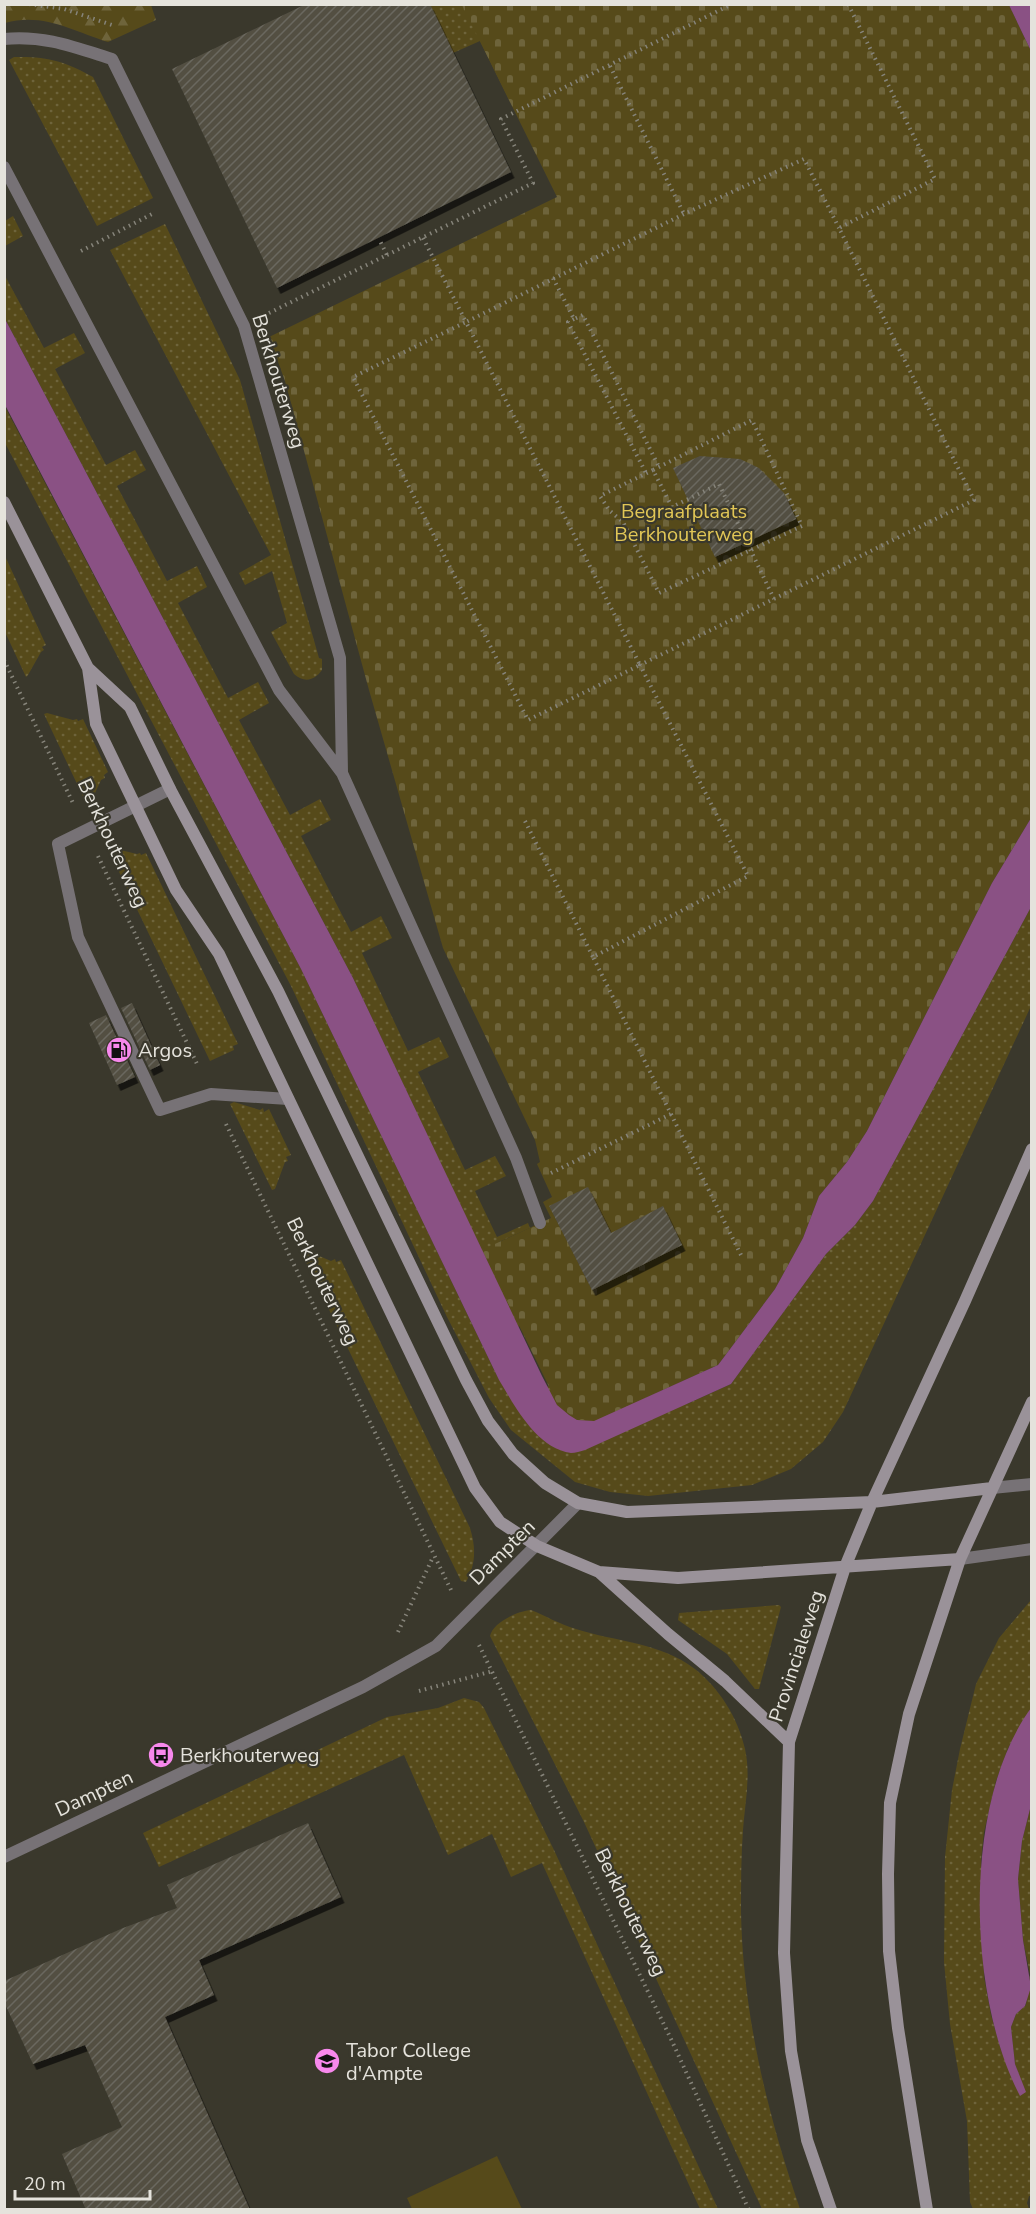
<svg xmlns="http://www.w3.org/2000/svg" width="1036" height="2214" font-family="'Nunito Sans',sans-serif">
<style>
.grass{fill:url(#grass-dots)}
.forest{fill:url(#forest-firs)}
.cemetery{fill:url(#cemetery-stones)}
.garden{fill:#564a1a}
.water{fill:#8a5184}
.building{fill:url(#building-hatch);filter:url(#shadow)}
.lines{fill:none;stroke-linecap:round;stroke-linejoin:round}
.path{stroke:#86847a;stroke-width:4;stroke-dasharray:1.5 4.5;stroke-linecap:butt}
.service{stroke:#777276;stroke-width:12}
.minor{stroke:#777276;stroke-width:12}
.tertiary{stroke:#777276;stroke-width:12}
.secondary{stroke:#9a9299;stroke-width:12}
.labels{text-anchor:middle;stroke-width:4.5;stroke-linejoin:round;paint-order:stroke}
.street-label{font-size:20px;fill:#e5e3dc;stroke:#3a382c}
.park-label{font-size:20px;fill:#e1c656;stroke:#3a382c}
.poi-label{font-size:20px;fill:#e5e3dc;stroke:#3a382c;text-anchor:start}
</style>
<defs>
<pattern id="grass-dots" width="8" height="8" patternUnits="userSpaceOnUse" patternTransform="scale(1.5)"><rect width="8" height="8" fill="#564a1a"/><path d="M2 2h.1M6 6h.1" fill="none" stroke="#6e643b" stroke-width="1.8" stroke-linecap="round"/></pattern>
<pattern id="forest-firs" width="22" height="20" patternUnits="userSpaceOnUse" patternTransform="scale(1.5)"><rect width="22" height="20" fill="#564a1a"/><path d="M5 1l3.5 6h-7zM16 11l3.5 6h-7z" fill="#6e643b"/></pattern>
<pattern id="cemetery-stones" width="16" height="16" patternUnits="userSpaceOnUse" patternTransform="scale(1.5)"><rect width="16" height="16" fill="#564a1a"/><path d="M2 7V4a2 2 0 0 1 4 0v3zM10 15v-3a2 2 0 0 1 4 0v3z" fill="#6e643b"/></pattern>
<pattern id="building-hatch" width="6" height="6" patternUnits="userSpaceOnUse" patternTransform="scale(1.5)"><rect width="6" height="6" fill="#524f43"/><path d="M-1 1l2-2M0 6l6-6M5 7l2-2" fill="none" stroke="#6b685e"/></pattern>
<filter id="shadow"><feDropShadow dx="3.5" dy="6" stdDeviation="0" flood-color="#0009"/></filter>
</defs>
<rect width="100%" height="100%" fill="#3a382c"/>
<path class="grass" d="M 430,5 L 508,5 L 510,102 L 480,41 L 453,53 Z
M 14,57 C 46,56 65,61 93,77 L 153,198 L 97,226 L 9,60 Z
M 13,216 L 23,236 L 5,246 L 5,221 Z
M 165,224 L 240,380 L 319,658 L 322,659 L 322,670 C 314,681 304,683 294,674 L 271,632 L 287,623 L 272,571 L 245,585 L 239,573 L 271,555 L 110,250 Z
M 4,274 L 44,348 L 74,333 L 85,353 L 55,369 L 106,465 L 135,450 L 146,470 L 117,486 L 167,581 L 197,566 L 207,587 L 178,603 L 228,698 L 258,682 L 269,703 L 239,720 L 290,815 L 320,799 L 331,820 L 301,836 L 351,932 L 381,916 L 392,938 L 362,953 L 408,1051 L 439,1037 L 449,1057 L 418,1072 L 465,1170 L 495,1156 L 506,1176 L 475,1191 L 497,1237 L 528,1223 L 530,1228 L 499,1242 L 530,1305 L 1031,818 L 518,1327 L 353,978 L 5,319 Z
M 4,405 L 301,969 L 499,1380 L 687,1404 L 731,1384 L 826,1254 L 855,1225 L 873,1201 L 1031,907 L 1031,1006 L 843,1412 L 823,1442 L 791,1469 L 752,1485 L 648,1496 L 610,1492 L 575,1482 L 511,1430 L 489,1398 L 447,1317 L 291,986 L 5,443 Z
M 5,556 L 46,645 L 42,647 L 44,650 L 41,652 L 28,675 L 26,677 L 5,632 Z
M 47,713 L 73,720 L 77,719 L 78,721 L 83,719 L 108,772 L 104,775 L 105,778 L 101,780 L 90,804 L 87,805 L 44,714 Z
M 112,848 L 137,854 L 140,853 L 141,855 L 146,853 L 238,1044 L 233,1046 L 234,1050 L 210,1061 L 108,849 Z
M 234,1102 L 260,1110 L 263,1108 L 264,1112 L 269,1109 L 291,1155 L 286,1157 L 288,1161 L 285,1162 L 275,1189 L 272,1190 L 230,1104 Z
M 305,1250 L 331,1261 L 335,1259 L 336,1262 L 341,1260 L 470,1528 C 476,1547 476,1565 466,1582 L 461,1581 L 301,1252 Z
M 1031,1600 L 1031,1708 L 1008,1748 L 996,1781 L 984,1832 L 981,1860 L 984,1977 L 991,2015 L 1001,2050 L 1025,2092 L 1015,2064 L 1011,2027 L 1016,2014 L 1026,2005 L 1030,1974 L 1023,1940 L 1018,1879 L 1022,1841 L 1031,1805 L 1031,2196 L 1029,2196 L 1027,2203 L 1029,2209 L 973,2209 L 970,2202 L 967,2121 L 950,2024 L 944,1962 L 945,1857 L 952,1790 L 960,1749 L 976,1684 L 999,1638 Z
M 779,1605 L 781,1607 L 759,1689 L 755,1689 L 727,1654 L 678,1620 L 679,1613 Z
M 531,1610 C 546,1616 559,1624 576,1629 C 616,1642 660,1642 695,1669 C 720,1689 738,1718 745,1749 C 751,1776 745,1803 743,1830 C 741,1857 741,1885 741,1912 C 743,2014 767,2113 800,2209 L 762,2209 L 584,1822 L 490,1636 C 493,1622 518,1611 531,1610 Z
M 464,1698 L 479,1702 L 484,1708 L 554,1850 L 718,2209 L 700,2209 L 542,1863 L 511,1877 L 492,1834 L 448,1855 L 404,1755 L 159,1867 L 143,1833 L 387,1717 L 438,1708 Z"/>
<path class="forest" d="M 4,5 L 151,5 L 156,20 L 108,42 C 73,31 43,12 5,23 Z"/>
<path class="cemetery" d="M 462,5 L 1009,5 L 1031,51 L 1031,818 L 992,883 L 867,1131 L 847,1162 L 819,1196 L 803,1238 L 775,1289 L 718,1365 L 595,1421 L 577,1420 L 558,1405 L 482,1250 L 551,1218 L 543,1202 L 552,1197 L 537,1164 L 540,1162 L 535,1140 L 443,948 L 369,690 L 285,381 L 269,337 L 557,197 Z"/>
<path class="garden" d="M 497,2156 L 522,2209 L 412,2209 L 407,2198 Z"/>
<path class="water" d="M 1009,5 L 1031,5 L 1031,51 Z
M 5,319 L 353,978 L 542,1376 L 557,1405 L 569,1415 L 577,1420 L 594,1421 L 718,1365 L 775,1289 L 803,1238 L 819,1196 L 847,1162 L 867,1131 L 992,883 L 1031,818 L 1031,907 L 873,1201 L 855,1225 L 826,1254 L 731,1384 L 585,1450 C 581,1451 575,1453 571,1453 C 536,1448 515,1406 499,1380 L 301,969 L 5,405 Z
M 1031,1708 L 1031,1805 L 1022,1841 L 1018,1879 L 1023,1940 L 1031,1987 L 1025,2006 L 1016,2014 L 1011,2027 L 1015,2064 L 1026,2092 L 1020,2096 C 967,1995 962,1802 1031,1708 Z"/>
<path class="building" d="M 306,4 L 430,4 L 511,172 L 277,288 L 172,69 Z
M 700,456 L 740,459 L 759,468 L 784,493 L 796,519 L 715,557 L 673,468 Z
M 132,1003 L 160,1065 L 150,1070 L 121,1008 Z
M 106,1015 L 135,1077 L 117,1085 L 89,1023 Z
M 588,1187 L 611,1233 L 663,1206 L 682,1245 L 592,1290 L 549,1206 Z
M 308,1823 L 341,1897 L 199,1960 L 214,1995 L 165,2017 L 250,2210 L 86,2210 L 62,2154 L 122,2127 L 85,2045 L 33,2064 L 4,2002 L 4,1981 L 123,1928 L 177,1908 L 167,1885 Z"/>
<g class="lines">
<path class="path" d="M 29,4 L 64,9 L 112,25
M 610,66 L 684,214
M 423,238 L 466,322 L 353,377 L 528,720 L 640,665 L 466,322 L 684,214 L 804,159 L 839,228
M 81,251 L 154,213
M 387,255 L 533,183 L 501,119 L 732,4
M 553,278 L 574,319 L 583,315 L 659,467
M 269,313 L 387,255 L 379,239
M 574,319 L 568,322 L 646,473
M 653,470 L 600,496 L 610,511 L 623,522 L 659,593 L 802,526 L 752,420 L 653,470 L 672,507 L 719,484 L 774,599
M 4,660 L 73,803
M 525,821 L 593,957
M 98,856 L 198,1066
M 226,1124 L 451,1590
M 551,1173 L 671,1114
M 741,1255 L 593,957 L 748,876 L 640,665 L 974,500 L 839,228 L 935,179 L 848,4
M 398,1632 L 433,1557
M 479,1645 L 671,2039 L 749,2210
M 419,1691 L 493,1671"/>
<path class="service" d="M 4,39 C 44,35 74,47 112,59 L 244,326 L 340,658 L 342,773
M 4,167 L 279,690 L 342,773 L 516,1158 L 540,1223
M 170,789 L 58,844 L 78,937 L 160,1110 L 211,1094 L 288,1099"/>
<path class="minor" d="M 4,1857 L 363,1687 L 436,1646 L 578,1503"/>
<path class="tertiary" d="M 992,1488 L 1032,1484
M 960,1559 L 1032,1549"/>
<path class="secondary" d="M 4,502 L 88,668 L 96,724 L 176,890 L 219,954 L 475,1488 L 500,1522 L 537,1546 L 599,1572 L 678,1578 L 960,1559
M 88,668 L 130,707 L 170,789 L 278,991 L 466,1380 L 488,1421 L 513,1454 L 545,1483 L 578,1503 L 627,1512 L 872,1502 L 992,1488
M 599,1572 L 668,1634 L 725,1681 L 789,1742
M 831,2210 L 807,2140 L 791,2051 L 784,1953 L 789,1742 L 845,1567 L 872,1502 L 965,1301 L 1032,1149
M 927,2210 L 898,2028 L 889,1951 L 888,1874 L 890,1803 L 909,1714 L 960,1559 L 1032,1402"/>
</g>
<defs>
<g id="fuel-disc" transform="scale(1.35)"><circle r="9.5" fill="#f788ec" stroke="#3a382c"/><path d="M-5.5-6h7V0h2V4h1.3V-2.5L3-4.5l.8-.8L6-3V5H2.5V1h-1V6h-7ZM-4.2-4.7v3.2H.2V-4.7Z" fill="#111"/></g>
<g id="bus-disc" transform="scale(1.35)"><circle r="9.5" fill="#f788ec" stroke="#3a382c"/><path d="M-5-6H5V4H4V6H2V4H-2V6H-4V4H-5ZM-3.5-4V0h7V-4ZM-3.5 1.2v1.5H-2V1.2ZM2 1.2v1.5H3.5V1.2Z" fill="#111"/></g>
<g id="school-disc" transform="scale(1.35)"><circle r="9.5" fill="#f788ec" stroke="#3a382c"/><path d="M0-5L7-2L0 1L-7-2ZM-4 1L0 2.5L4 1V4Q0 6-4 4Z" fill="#111"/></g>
</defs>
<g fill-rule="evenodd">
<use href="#fuel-disc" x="119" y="1050"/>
<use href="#bus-disc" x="161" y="1755"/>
<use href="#school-disc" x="327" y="2061"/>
</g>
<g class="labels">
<g class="street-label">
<text transform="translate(279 381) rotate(73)" y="7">Berkhouterweg</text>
<text transform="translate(113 843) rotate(65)" y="7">Berkhouterweg</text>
<text transform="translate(323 1281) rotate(64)" y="7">Berkhouterweg</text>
<text transform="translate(502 1552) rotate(-45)" y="7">Dampten</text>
<text transform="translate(796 1656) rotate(-72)" y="7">Provincialeweg</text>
<text transform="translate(94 1793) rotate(-25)" y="7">Dampten</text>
<text transform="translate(631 1912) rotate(64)" y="7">Berkhouterweg</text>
</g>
<g class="park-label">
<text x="684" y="518">Begraafplaats<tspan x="684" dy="23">Berkhouterweg</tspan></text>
</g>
<g class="poi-label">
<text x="138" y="1057">Argos</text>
<text x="180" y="1762">Berkhouterweg</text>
<text x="346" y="2057">Tabor College<tspan x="346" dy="23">d'Ampte</tspan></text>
</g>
</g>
<rect width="1036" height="2214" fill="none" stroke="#e5e3dc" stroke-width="12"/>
<path d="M15 2190v9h135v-9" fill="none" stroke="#e5e3dc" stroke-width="3"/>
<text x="24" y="2190" font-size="18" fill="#e5e3dc" stroke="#3a382c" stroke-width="4.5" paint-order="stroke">20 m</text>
</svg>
